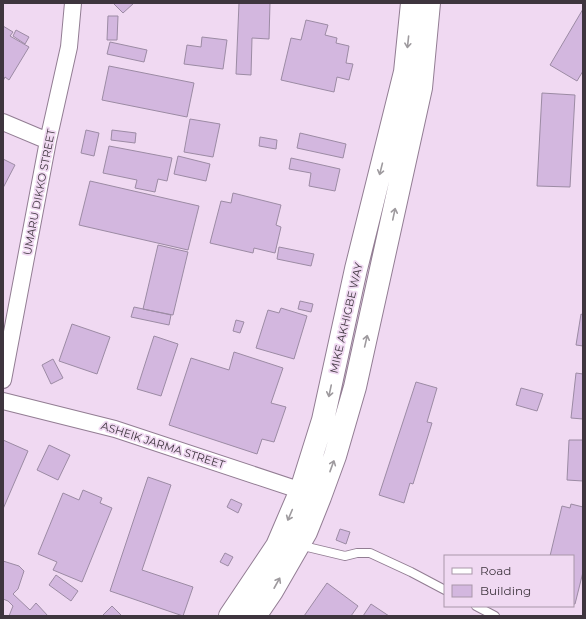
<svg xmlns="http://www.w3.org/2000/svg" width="586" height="619" font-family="Montserrat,sans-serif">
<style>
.building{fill:#d3b7df;stroke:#9c8ba4}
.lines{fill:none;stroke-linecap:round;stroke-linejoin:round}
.lane-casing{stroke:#927d93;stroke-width:10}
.street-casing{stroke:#927d93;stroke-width:18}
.secondary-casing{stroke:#927d93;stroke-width:24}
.lane{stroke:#fff;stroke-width:8}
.street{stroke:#fff;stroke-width:16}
.secondary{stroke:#fff;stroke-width:22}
.oneway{stroke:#9e9a9e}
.labels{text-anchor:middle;stroke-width:3.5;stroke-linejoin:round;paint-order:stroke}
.street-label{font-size:11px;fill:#3e353e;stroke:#f0d9f2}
</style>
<rect width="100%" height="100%" fill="#f0d9f2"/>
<path class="building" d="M 115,3 L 134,3 L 123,13 L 114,4 Z
M 239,3 L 270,3 L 269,39 L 252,38 L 251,75 L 236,74 Z
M 583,9 L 583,71 L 577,81 L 550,65 Z
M 108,16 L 118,16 L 117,40 L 107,40 Z
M 306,20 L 328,25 L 325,35 L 337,38 L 336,43 L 349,46 L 346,63 L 353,64 L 349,80 L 337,77 L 334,92 L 281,80 L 291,38 L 301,40 Z
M 3,26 L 13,32 L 10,36 L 29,47 L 9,80 L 5,77 L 3,81 Z
M 16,30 L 29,37 L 25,44 L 13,36 Z
M 202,37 L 227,40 L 223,69 L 184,64 L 187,45 L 201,47 Z
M 110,42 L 147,50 L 144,62 L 107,54 Z
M 109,66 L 194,83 L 187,117 L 102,100 Z
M 542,93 L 575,95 L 570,187 L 537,186 Z
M 190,119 L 220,124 L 213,157 L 184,152 Z
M 86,130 L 99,133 L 94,156 L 81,153 Z
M 112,130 L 136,133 L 135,143 L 111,140 Z
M 300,133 L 346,144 L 343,158 L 297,148 Z
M 260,137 L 277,140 L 276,149 L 259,146 Z
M 109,146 L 172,158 L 167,181 L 158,179 L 155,192 L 135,188 L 137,180 L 103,173 Z
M 178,156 L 210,164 L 206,181 L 174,174 Z
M 291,158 L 340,169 L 335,191 L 309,186 L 311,173 L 289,169 Z
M 3,159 L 15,165 L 3,188 Z
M 90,181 L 199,206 L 188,250 L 79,225 Z
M 233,193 L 281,205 L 276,225 L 281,227 L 275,253 L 254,248 L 253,253 L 210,243 L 221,201 L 231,203 Z
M 158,245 L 188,252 L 173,315 L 143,309 Z
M 279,247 L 314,254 L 311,266 L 277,259 Z
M 300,301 L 313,304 L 311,312 L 298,309 Z
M 134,307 L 171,315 L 169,325 L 131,317 Z
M 281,308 L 307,316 L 294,359 L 256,348 L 268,310 L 279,313 Z
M 581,314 L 583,315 L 583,346 L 576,345 Z
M 236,320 L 244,322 L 240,333 L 233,331 Z
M 72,324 L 110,337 L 97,374 L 59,361 Z
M 154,336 L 178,344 L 161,396 L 137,389 Z
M 234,352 L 283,368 L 271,403 L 286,407 L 274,442 L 262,439 L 257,454 L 169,425 L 191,358 L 229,370 Z
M 53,359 L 63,378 L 51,384 L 42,365 Z
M 576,373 L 583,374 L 583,419 L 571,418 Z
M 416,382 L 437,388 L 427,422 L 432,423 L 413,484 L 410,483 L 404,503 L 379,495 Z
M 521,388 L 543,394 L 537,411 L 516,405 Z
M 3,440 L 28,451 L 3,509 Z
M 569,440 L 583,440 L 583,481 L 567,480 Z
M 49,445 L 70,455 L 58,480 L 37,470 Z
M 148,477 L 171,485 L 142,570 L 193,587 L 183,616 L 110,591 Z
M 83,490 L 102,498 L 100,503 L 112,508 L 82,582 L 53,570 L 57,562 L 38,554 L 63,493 L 79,500 Z
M 231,499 L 242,504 L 238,513 L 227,507 Z
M 571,504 L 583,507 L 583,572 L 575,604 L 573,604 L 573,556 L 550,556 L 562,506 L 570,508 Z
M 340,529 L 350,532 L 346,544 L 336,540 Z
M 225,553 L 233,557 L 228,566 L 220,562 Z
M 3,561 L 19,566 L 24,571 L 18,589 L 13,594 L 30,610 L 36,603 L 48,616 L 9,616 L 13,606 L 8,601 L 3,599 Z
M 56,575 L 78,591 L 71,601 L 49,585 Z
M 327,583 L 358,606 L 351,616 L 304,616 Z
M 371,604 L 389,616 L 363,616 Z
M 112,606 L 122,616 L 102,616 Z"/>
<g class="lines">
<g class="lane-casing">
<path id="lane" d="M 299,545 L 345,556 L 357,553 L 370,553 L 411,572 L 445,590
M 476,606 L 495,616"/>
</g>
<g class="street-casing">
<path id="street" d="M 3,122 L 48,141
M 3,380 L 48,141 L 69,47 L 73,3
M 3,401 L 115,429 L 311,494"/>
</g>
<g class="secondary-casing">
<path id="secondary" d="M 230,616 L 277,546 L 301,490 L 323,420 L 356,269 L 405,72 L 412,3
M 255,616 L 272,591 L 306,532 L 320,497 L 335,456 L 355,387 L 421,88 L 429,3"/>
</g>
<use href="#lane" class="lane"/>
<use href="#street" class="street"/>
<use href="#secondary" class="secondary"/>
</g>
<defs><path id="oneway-shaft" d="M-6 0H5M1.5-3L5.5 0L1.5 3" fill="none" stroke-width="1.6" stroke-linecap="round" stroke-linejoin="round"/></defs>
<g class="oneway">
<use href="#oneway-shaft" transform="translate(408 42) rotate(96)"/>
<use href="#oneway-shaft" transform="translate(381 169) rotate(104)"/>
<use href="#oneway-shaft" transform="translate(394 214) rotate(-78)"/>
<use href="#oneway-shaft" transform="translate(366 341) rotate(-77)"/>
<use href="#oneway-shaft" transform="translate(330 391) rotate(102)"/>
<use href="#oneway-shaft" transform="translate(332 466) rotate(-70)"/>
<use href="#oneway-shaft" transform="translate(290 515) rotate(113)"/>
<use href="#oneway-shaft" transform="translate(277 583) rotate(-61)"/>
</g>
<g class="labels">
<g class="street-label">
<text transform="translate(39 192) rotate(-79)" y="4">UMARU DIKKO STREET</text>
<text transform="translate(346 318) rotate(-77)" y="4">MIKE AKHIGBE WAY</text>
<text transform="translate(163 445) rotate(18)" y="4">ASHEIK JARMA STREET</text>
</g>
</g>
<rect width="586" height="619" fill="none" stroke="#3e353e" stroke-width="8"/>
<rect x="444" y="555" width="130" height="52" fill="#f0d9f2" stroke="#a997aa"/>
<rect x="452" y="568" width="20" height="6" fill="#ffffff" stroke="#a997aa"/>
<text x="480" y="575" font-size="12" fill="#3e353e">Road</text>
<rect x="452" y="585" width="20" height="12" fill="#d3b7df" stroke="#a997aa"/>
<text x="480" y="595" font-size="12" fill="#3e353e">Building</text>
</svg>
